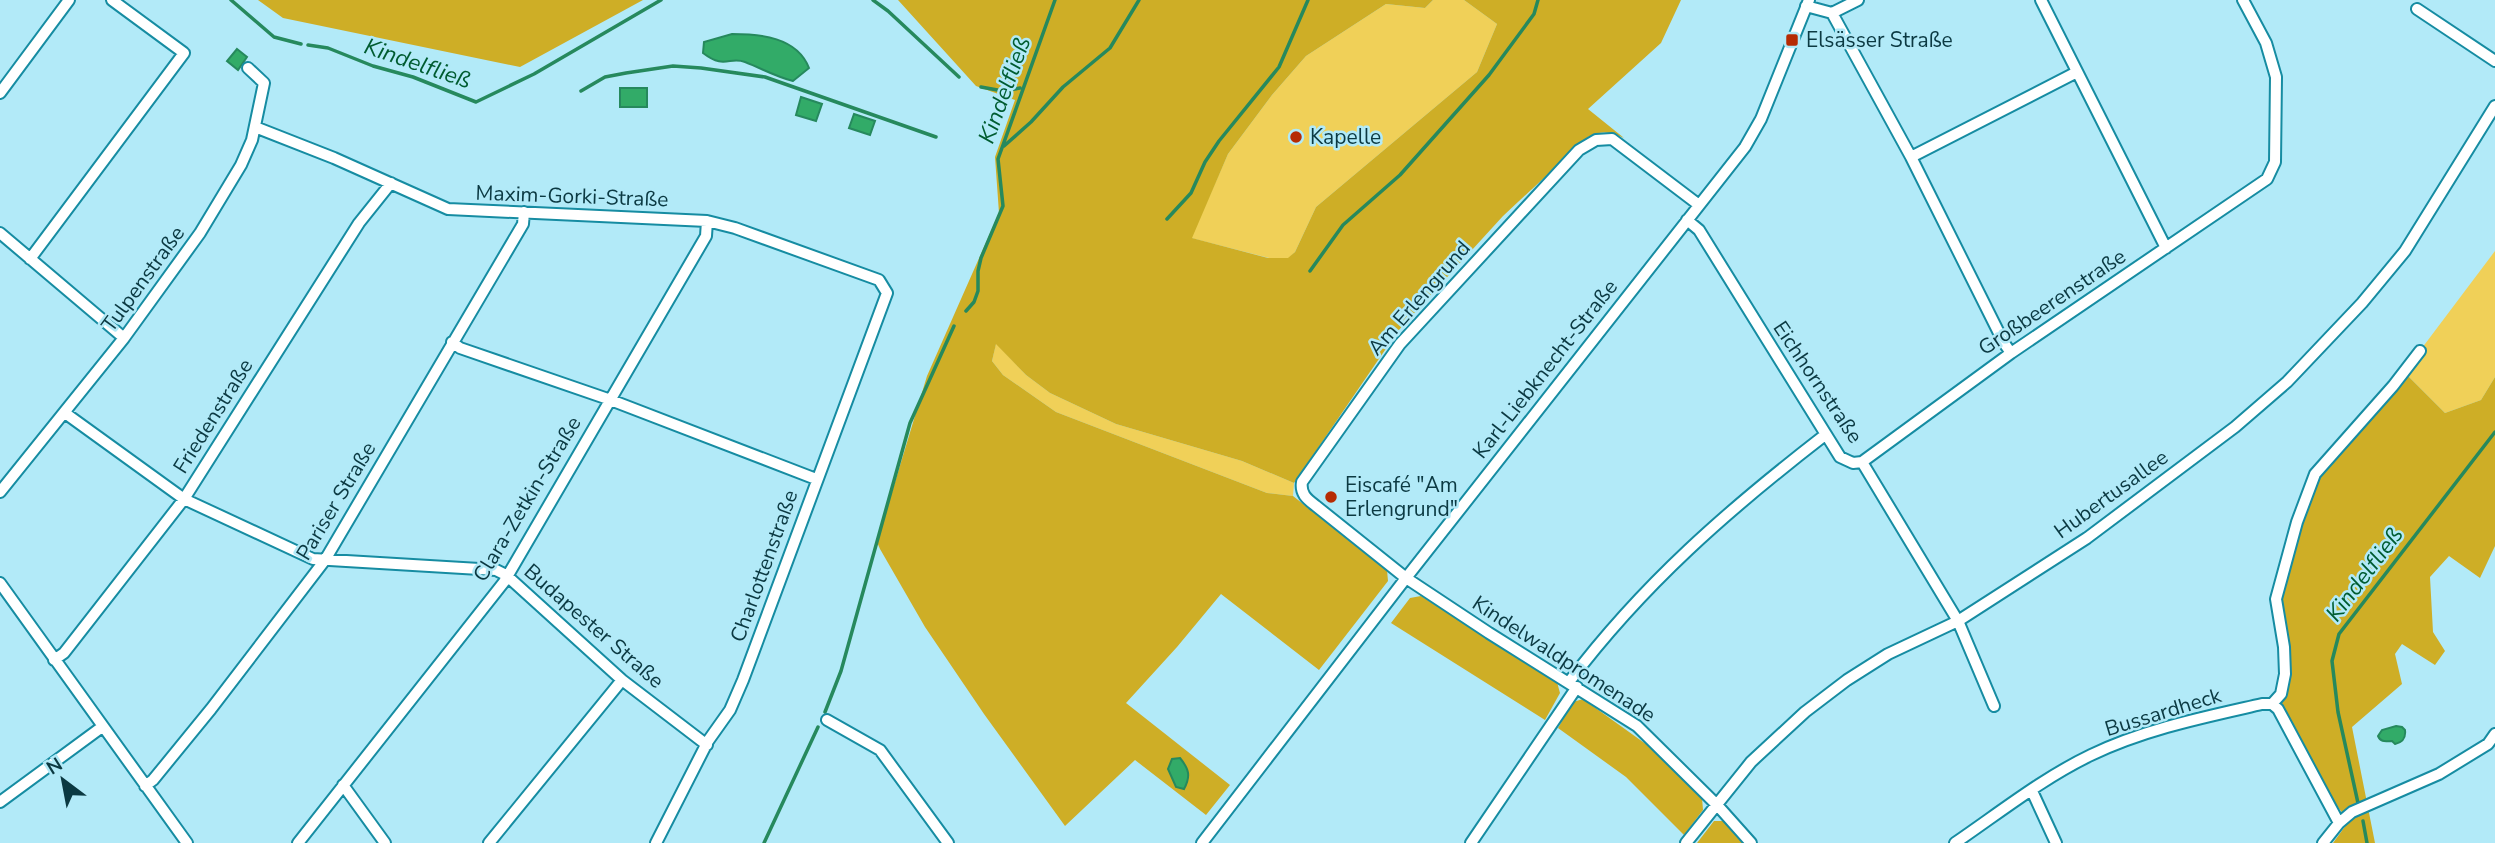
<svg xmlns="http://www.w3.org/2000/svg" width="2495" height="843" font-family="'Nunito Sans',sans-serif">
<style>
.green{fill:#f0d058}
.forest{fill:#ceae26}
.water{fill:#32ab68;stroke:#26895d;stroke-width:2}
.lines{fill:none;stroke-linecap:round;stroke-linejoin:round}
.stream{stroke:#26895d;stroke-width:3.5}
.minor-casing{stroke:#168ca2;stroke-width:14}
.minor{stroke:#fff;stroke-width:10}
.poi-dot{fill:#b62b03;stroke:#b2eaf8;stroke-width:2.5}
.labels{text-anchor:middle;stroke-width:5;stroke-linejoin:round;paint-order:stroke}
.poi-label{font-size:21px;fill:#0b3942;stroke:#b2eaf8;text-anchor:start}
.street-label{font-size:21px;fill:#0b3942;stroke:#b2eaf8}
.water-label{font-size:23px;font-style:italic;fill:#005c31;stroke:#b2eaf8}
</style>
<rect width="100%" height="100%" fill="#b2eaf8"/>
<path class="green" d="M 1433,0 L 1464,0 L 1497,24 L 1477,72 L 1316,207 L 1295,252 L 1289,258 L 1269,258 L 1191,238 L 1228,154 L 1272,95 L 1306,56 L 1386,4 L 1425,8 Z
M 2495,251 L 2495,377 L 2481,400 L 2445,413 L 2406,374 L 2422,348 Z
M 996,343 L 1026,375 L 1050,393 L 1116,424 L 1242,461 L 1294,483 L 1293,496 L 1267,493 L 1056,412 L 1003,375 L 992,361 Z"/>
<path class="forest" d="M 258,0 L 643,0 L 520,67 L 283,18 Z
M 898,0 L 1433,0 L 1425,8 L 1386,4 L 1306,56 L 1272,95 L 1228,154 L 1192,238 L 1268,258 L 1288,258 L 1295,252 L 1316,207 L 1477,72 L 1497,24 L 1464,0 L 1681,0 L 1661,43 L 1588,109 L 1624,138 C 1612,132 1601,130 1588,137 L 1503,216 L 1398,331 L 1294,483 L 1242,461 L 1116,424 L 1050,393 L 1026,375 L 996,344 L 992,361 L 1003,375 L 1056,412 L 1267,493 L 1293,496 L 1387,570 L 1388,581 L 1319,670 L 1221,594 L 1177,647 L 1126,703 L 1230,785 L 1206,815 L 1135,760 L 1065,826 L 984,714 L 925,627 L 880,549 L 877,542 L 927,376 L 999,213 L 995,157 L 1015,100 L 976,86 Z
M 2406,374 L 2445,413 L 2481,400 L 2495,377 L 2495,546 L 2480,578 L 2449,556 L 2430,577 L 2433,632 L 2445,651 L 2435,665 L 2402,644 L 2395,654 L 2402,684 L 2352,727 L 2375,843 L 2333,843 L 2349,821 L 2324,790 L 2281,705 L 2289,678 L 2291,657 L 2281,593 L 2309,493 L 2319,474 Z
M 1421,596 L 1557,682 L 1560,693 L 1545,720 L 1391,623 L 1410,598 Z
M 1583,699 L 1650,747 L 1702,798 L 1703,810 L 1684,835 L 1626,777 L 1558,728 L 1573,702 Z
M 1714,821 L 1724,821 L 1744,843 L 1697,843 Z"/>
<path class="water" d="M 732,34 C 760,34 797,37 809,68 L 793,81 C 774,76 763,69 745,62 C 729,56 725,70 703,53 L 704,42 Z
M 237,49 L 247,57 L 238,70 L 227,61 Z
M 620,88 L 647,88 L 647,107 L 620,107 Z
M 801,97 L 822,104 L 816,121 L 796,115 Z
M 854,114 L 875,121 L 870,135 L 849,128 Z
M 2396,726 L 2402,727 L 2405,730 C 2406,738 2403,742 2395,744 L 2392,741 C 2386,741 2381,743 2378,736 L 2382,730 Z
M 1180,758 C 1189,769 1191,776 1184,789 L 1176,787 L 1168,769 L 1172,759 Z"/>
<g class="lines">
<path class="stream" d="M 231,0 L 274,37 L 301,44
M 873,0 L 888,11 L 959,77
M 308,45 L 328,48 L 373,66 L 413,77 L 476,102 L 534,74 L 661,0
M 981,87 L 1003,91 L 1020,88
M 581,91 L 605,77 L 626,73 L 673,66 L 701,68 L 765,77 L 936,137
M 1004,146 L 1031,122 L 1063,87 L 1110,48 L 1139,0
M 1167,219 L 1191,193 L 1205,162 L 1219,141 L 1279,67 L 1308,0
M 1310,271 L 1343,225 L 1400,175 L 1489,75 L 1534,14 L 1538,0
M 966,311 L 974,302 L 978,291 L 978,271 L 981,258 L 1003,206 L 998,159 L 1055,0
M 825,712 L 841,671 L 910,423 L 954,326
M 2358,803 L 2338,712 L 2332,661 L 2339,634 L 2495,432
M 2363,821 L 2367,843
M 764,843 L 818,727"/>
<g class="minor-casing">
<path id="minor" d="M 2041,0 L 2166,248
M 1806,6 L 1832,13 L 1858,0
M 2417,9 L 2495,61
M 1832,13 L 1911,157 L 2004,343 L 2011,353
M 0,93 L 69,0
M 255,127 L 334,158 L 448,209 L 707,221 L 735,228 L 879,280 L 887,293 L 743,680 L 730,710 L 708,741 L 656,843
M 1911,157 L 2077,72
M 1699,205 L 1612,139 L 1596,140 L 1579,150 L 1400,344 L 1302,482 C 1300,494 1307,499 1316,506 L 1406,578 L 1489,633 L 1637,726 L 1718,806 L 1751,843
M 1687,220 L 1699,230 L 1840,457 L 1853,463 L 1862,462 L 1958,621 L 1994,706
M 0,233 L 124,338
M 30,259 L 184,53 L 112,0
M 452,342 L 460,348 L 608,399 L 816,479
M 65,413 L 184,499 L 313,559 L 496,570 L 506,575 L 622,680 L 707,745
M 1862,462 L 2011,353 L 2267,179 L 2275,162 L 2276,77 L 2266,43 L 2243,0
M 0,492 L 124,338 L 200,233 L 241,165 L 252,140 L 264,83 L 248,68
M 0,583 L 187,843
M 54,660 L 64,653 L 184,499 L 359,223 L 391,183
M 1569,682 C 1643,584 1728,510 1825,435
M 2272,704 L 2281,694 L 2285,674 L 2284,647 L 2276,599 L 2297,522 L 2315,474 L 2393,386 L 2420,351
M 827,720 L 880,750 L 948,843
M 343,785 L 385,843
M 145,786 L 153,780 L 211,709 L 325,560 L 523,224 L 524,212
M 2032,791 L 2056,843
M 0,802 L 102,727
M 298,843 L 504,582 L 706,236 L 707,221
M 489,843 L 622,680
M 1202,843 L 1406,578 L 1745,147 L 1761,119 L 1809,0
M 1471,843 L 1577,687
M 1686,843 L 1751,762 L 1805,712 L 1847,680 L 1888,654 L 1958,621 L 2087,538 L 2235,427 L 2287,382 L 2362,303 L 2405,251 L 2495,106
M 1955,843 C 1999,813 2043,778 2091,755 C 2145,729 2205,717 2262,704 L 2272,704 L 2278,709 L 2339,823
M 2323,843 L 2339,823 L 2352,812 L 2439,774 L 2488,744 L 2495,734"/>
</g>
<use href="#minor" class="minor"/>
</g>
<g class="poi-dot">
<rect x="1785" y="33" width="14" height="14" rx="3.5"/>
<circle cx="1296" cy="137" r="7"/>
<circle cx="1331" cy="497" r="7"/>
</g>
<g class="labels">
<g class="poi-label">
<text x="1806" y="47">Elsässer Straße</text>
<text x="1310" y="144">Kapelle</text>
<text x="1345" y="492">Eiscafé "Am<tspan x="1345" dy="24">Erlengrund"</tspan></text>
</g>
<g class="street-label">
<text transform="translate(572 196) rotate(2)" y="7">Maxim-Gorki-Straße</text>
<text transform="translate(143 279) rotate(-54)" y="7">Tulpenstraße</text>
<text transform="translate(1419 298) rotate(-49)" y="7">Am Erlengrund</text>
<text transform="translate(2052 302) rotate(-34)" y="7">Großbeerenstraße</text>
<text transform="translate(1545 369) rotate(-52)" y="7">Karl-Liebknecht-Straße</text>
<text transform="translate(1818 382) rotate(56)" y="7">Eichhornstraße</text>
<text transform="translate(213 416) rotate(-58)" y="7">Friedenstraße</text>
<text transform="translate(2111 494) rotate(-36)" y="7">Hubertusallee</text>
<text transform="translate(527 499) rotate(-59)" y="7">Clara-Zetkin-Straße</text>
<text transform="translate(336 501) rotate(-59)" y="7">Pariser Straße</text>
<text transform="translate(764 566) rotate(-70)" y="7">Charlottenstraße</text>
<text transform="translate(594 626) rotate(41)" y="7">Budapester Straße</text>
<text transform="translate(1564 659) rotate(33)" y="7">Kindelwaldpromenade</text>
<text transform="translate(2163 712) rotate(-17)" y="7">Bussardheck</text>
</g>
<g class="water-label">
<text transform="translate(418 63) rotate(19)" y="8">Kindelfließ</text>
<text transform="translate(1004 90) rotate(-70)" y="8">Kindelfließ</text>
<text transform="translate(2364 574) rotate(-53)" y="8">Kindelfließ</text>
</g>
</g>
<g transform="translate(63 780) rotate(328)" stroke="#b2eaf8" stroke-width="5" paint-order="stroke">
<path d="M0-5L12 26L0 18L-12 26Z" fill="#0b3942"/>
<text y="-10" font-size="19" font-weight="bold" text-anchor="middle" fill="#0b3942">N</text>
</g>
</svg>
